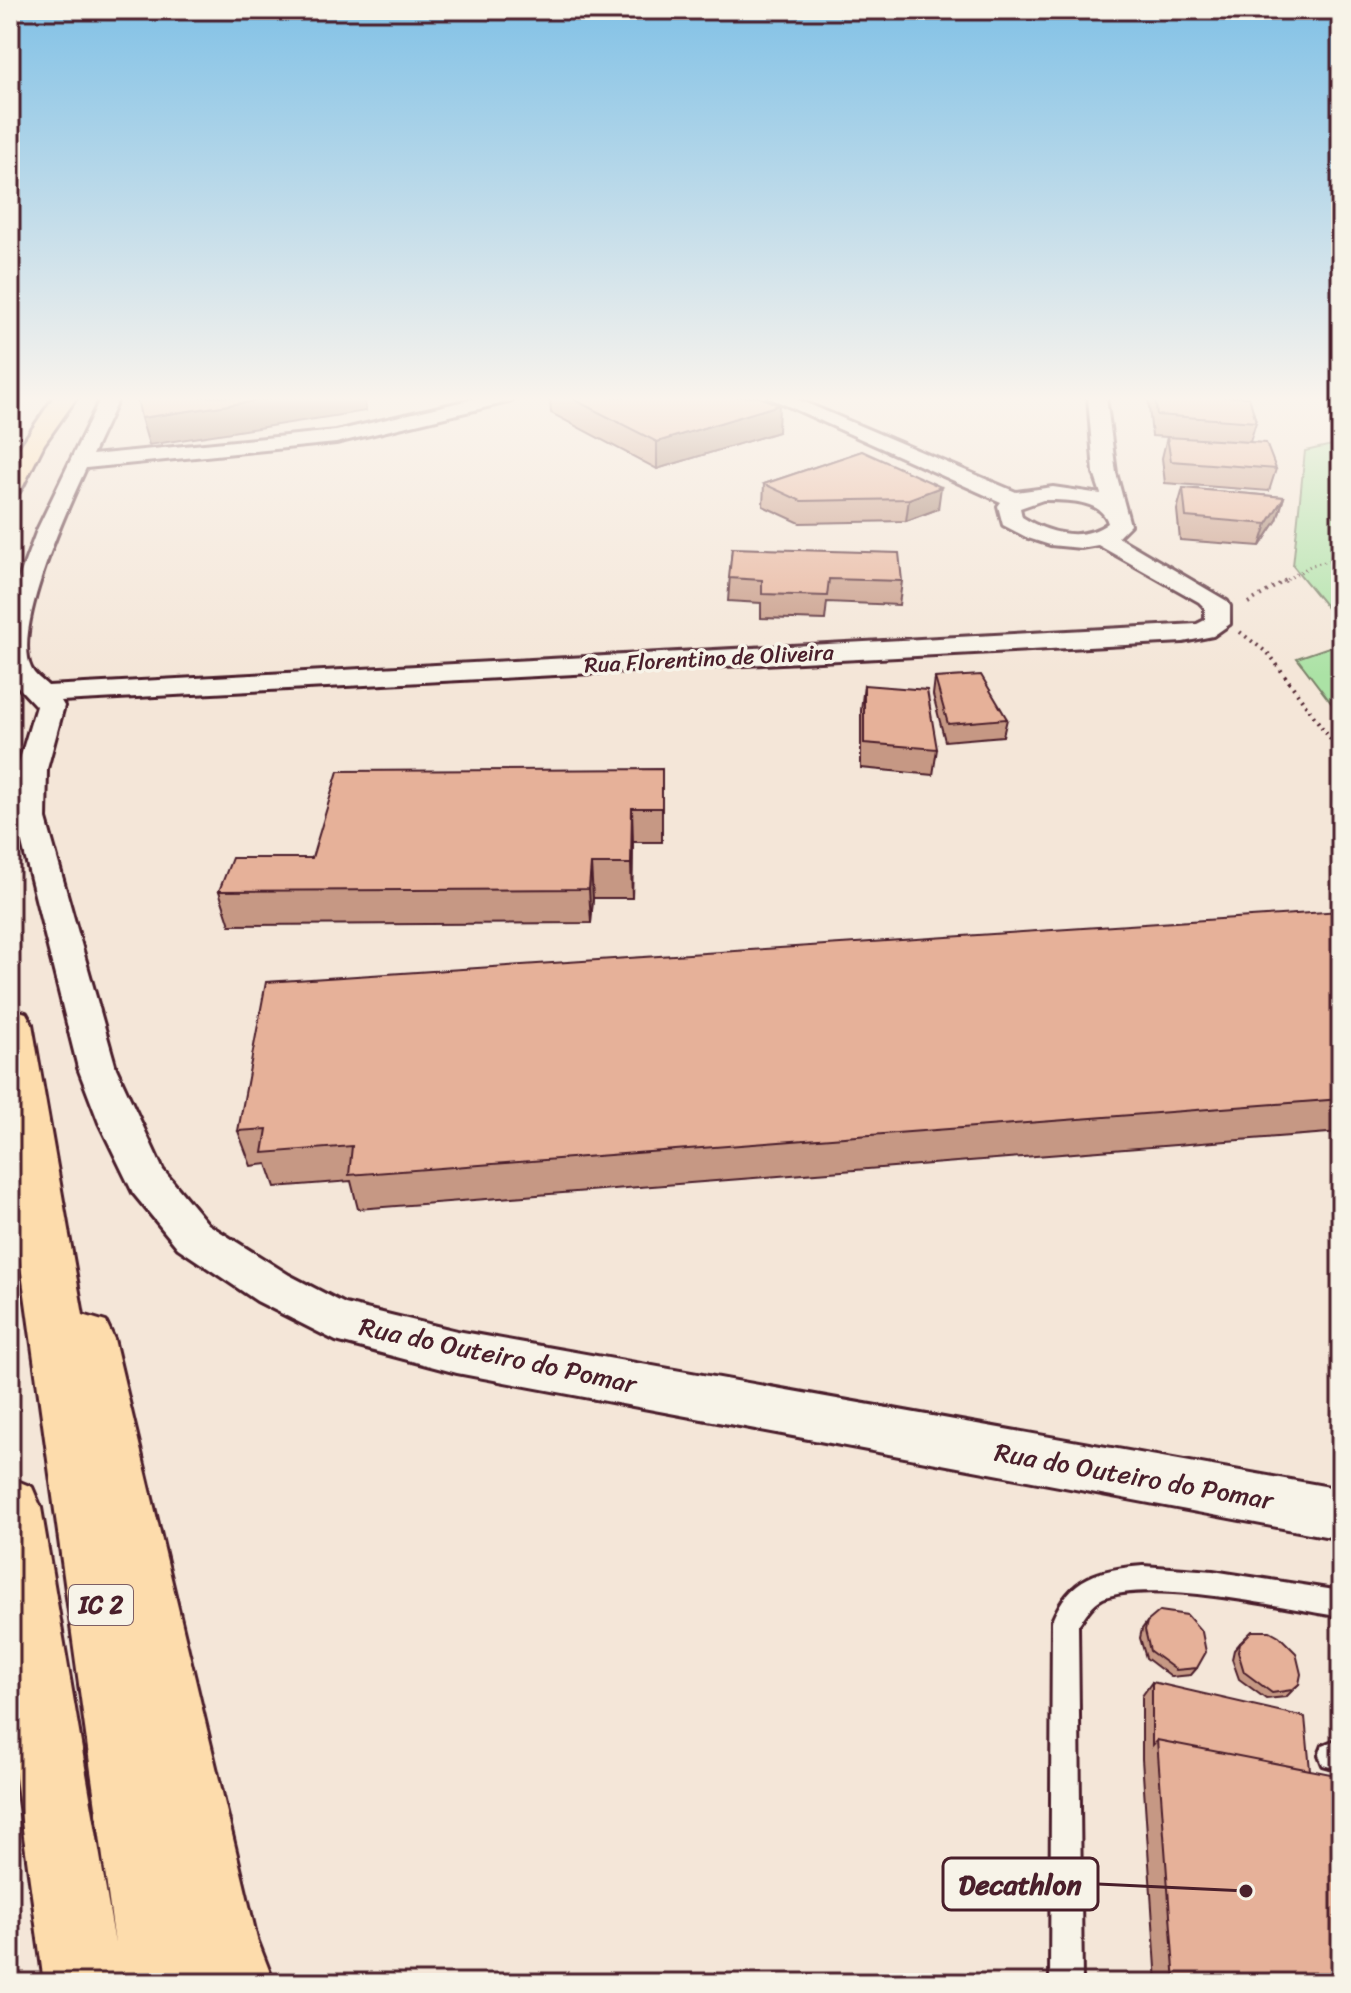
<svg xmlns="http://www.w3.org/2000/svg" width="1351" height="1993" font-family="Sriracha,sans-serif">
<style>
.green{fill:#abe2a5;stroke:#7a8068;stroke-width:2}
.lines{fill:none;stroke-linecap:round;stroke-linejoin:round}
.lane-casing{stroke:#4a1f2b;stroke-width:6}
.street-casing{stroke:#4a1f2b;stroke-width:6}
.highway-casing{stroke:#4a1f2b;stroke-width:6}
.path-far1{stroke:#4a1f2b;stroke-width:3;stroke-dasharray:1 4;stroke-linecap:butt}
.path{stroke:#4a1f2b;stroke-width:4;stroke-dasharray:2 5;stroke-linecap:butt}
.lane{fill:#f7f3e8;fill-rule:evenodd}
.street{fill:#f7f3e8;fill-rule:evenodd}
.highway{fill:#fddcac;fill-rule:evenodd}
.wall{fill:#c69884;stroke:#4a1f2b;stroke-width:2}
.shaded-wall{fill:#a17c6b;stroke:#4a1f2b;stroke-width:2}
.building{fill:#e6b199;stroke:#4a1f2b;stroke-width:2}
.labels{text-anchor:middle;stroke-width:7;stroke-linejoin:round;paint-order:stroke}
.far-street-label{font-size:22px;fill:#4a1f2b;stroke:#f7f3e8}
.shield{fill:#f7f3e8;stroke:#7e5f64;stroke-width:2}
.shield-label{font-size:24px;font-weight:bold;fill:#4a1f2b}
.street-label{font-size:26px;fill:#4a1f2b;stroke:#f7f3e8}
.leader{fill:none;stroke:#4a1f2b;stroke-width:3}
.callout-dot{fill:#4a1f2b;stroke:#f7f3e8;stroke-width:3}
.callout{fill:#f7f3e8;stroke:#4a1f2b;stroke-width:3}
.callout-label{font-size:28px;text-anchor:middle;font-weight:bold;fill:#4a1f2b}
</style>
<rect width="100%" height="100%" fill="#f4e6d8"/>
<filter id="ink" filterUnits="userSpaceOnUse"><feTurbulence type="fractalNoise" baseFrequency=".0125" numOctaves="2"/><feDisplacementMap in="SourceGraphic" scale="16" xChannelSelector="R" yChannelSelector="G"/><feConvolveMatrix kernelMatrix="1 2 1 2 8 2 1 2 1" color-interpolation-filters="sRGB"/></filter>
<g filter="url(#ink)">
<path class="green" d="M 1341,443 L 1341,625 L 1293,566 L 1305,451 Z
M 1341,643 L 1341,716 L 1297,658 Z"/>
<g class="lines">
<g class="lane-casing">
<path id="lane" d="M 1143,1566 L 1213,1571 L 1341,1591 L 1341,1617 C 1286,1608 1152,1578 1103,1598 C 1092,1603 1085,1616 1078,1625 L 1082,1983 L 1050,1983 L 1052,1621 C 1070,1577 1099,1569 1143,1566 Z
M 1333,1741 L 1341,1742 L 1341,1770 L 1323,1765 L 1319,1755 L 1323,1745 Z"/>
</g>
<g class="street-casing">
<path id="street" d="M 101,397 L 119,397 L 92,455 L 336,431 L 482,397 L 514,397 L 512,401 L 336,443 L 86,468 C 68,507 12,628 31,668 C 34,675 42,680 48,686 L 1197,624 L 1205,620 L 1205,608 L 1199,602 L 1098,545 L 1081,548 L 1050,545 L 1028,538 L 1003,525 L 998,506 L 1001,502 L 768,397 L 792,397 L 1016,492 L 1053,487 L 1101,494 L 1094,473 L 1088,397 L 1106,397 L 1116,473 L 1130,525 L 1118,537 L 1227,601 L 1230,606 L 1230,624 L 1213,636 L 1183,642 L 61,701 L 64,706 L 47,769 L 46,819 L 116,1068 L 163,1170 L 208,1224 L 289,1275 L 345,1304 L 457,1331 L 1341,1489 L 1341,1539 L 457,1373 L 336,1341 L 257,1301 L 178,1248 L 133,1193 L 99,1123 L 78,1068 L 16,819 L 17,769 L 36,706 L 10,678 L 10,602 L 37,530 ZM 1043,500 C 1063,500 1102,499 1108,523 C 1082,543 1047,533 1022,517 L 1020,508 Z"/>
</g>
<g class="highway-casing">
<path id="highway" d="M 54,397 L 77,397 L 44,444 L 23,486 L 19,492 L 10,494 L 10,462 Z
M 10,1008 L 26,1013 L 32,1024 L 83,1315 L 106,1322 L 114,1339 L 257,1939 L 274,1983 L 44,1983 L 10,1734 L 10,1478 L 32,1487 L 41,1508 L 115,1944 L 10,1186 Z"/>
</g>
<path class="path-far1" d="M 1283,582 L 1312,565 L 1341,558"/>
<path class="path" d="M 1248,603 L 1286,580
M 1240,632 L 1270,655 L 1341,754"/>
<use href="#lane" class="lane"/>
<use href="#street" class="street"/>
<use href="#highway" class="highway"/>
</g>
<path class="wall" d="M 550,397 L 760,397 L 778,432 L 657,469 L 551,413 Z
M 1148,397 L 1249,397 L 1256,422 L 1250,442 L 1276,469 L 1269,491 L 1165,483 L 1162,458 L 1167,437 L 1152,436 Z
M 862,451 L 938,509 L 906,521 L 800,523 L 763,506 L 764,484 Z
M 1183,488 L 1284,497 L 1277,520 L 1260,546 L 1180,540 L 1177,510 Z
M 732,548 L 902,581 L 899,605 L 827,602 L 825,620 L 761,618 L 761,603 L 728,601 Z
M 935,678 L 1007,719 L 1003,736 L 945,741 L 933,695 Z
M 864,685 L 937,749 L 933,775 L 861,768 L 861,710 Z
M 662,769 L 662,842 L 633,842 L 632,898 L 593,898 L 591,923 L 230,925 L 219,891 Z
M 1341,911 L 1341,1132 L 358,1209 L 351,1181 L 275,1187 L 267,1164 L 251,1166 L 238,1131 Z
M 1147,1622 L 1197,1668 L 1191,1675 L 1171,1677 L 1146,1658 L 1140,1638 L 1142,1629 Z
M 1240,1643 L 1299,1684 L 1286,1697 L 1266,1699 L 1239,1679 L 1232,1659 L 1234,1650 Z
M 1152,1682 L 1310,1770 L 1341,1983 L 1157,1983 L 1142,1759 L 1142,1696 Z"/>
<path class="shaded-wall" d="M 282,397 L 364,397 L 366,411 L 149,445 L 141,418 Z
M 779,405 L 778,432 L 657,469 L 657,442 Z
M 941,487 L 938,509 L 906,521 L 909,499 Z
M 1284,497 L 1277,520 L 1260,546 L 1267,524 Z
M 632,808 L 633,842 L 632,898 L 631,864 Z
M 591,864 L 593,898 L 591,923 L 589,889 Z"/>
<path class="building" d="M 137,397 L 282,397 L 141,418 Z
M 569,397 L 760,397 L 779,405 L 657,442 Z
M 1155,397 L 1249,397 L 1256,422 L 1157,415 Z
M 1167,437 L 1266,443 L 1276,469 L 1171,461 Z
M 862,451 L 941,487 L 909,499 L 801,501 L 764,484 Z
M 1183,488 L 1284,497 L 1267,524 L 1186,517 Z
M 732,548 L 899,553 L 902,581 L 829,579 L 827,596 L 762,594 L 762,580 L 729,578 Z
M 981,675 L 1007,719 L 948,724 L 935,678 Z
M 864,685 L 927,690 L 937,749 L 864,743 Z
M 662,769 L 662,808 L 632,808 L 631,864 L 591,864 L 589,889 L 219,891 L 232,858 L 312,858 L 338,771 Z
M 1341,911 L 1341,1099 L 349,1175 L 352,1146 L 263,1153 L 267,1129 L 238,1131 L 266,982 Z
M 1160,1611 L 1187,1615 L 1202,1632 L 1206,1652 L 1197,1668 L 1176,1670 L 1150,1651 L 1145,1630 L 1147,1622 Z
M 1252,1631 L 1270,1631 L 1279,1636 L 1296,1653 L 1301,1674 L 1299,1684 L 1292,1690 L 1272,1693 L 1244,1672 L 1238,1652 L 1240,1643 Z
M 1152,1682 L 1305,1717 L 1310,1770 L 1157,1740 L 1152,1746 Z
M 1157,1740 L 1341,1776 L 1341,1983 L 1175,1983 Z"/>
</g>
<linearGradient id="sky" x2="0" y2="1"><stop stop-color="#81c1e6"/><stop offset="0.59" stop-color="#faf4ed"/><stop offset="1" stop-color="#faf4ed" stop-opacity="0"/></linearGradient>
<rect width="1351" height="676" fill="url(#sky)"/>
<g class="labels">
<g class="far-street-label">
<text transform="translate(709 658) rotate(-3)" y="8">Rua Florentino de Oliveira</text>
</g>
<rect class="shield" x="69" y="1585" width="64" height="40" rx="6"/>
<g class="shield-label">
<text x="101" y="1613">IC 2</text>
</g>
<g class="street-label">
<text transform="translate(498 1355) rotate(12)" y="9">Rua do Outeiro do Pomar</text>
<text transform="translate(1134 1476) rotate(10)" y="9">Rua do Outeiro do Pomar</text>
</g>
</g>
<path class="leader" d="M1246 1891L1098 1884"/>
<circle class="callout-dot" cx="1246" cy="1891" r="8"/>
<rect class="callout" x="943" y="1858" width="155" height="52" rx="8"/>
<g class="callout-label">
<text x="1020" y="1894">Decathlon</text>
</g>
<rect width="1351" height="1993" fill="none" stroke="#f7f3e8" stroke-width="40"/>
<rect x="20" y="20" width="1311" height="1953" fill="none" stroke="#4a1f2b" stroke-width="3" filter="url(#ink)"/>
</svg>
